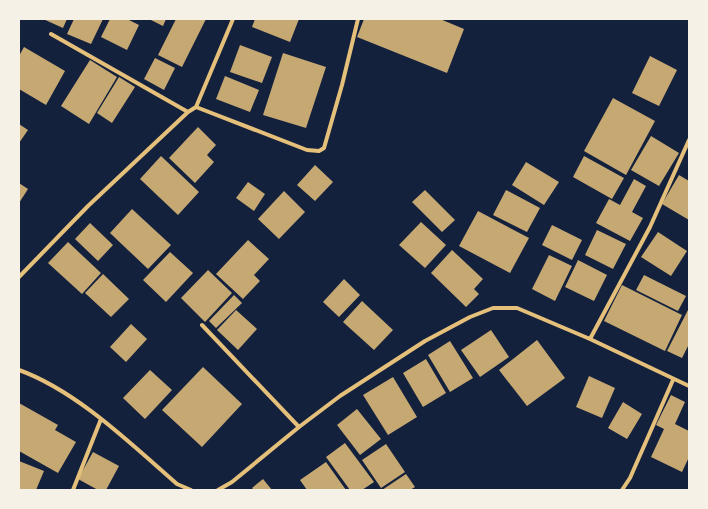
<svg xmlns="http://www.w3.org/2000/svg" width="708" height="509" font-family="'Public Sans',sans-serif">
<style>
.building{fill:#c6a872}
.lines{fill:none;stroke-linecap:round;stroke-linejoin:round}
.minor{stroke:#e5c07b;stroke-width:4}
</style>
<rect width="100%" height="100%" fill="#14213d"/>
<path class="building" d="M 43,19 L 67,19 L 63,28 Z
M 74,19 L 103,19 L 91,44 L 67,34 Z
M 110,19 L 127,19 L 139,25 L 127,50 L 101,37 Z
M 149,19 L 166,19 L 163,26 Z
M 176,19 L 206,19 L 182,67 L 158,55 Z
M 255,19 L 299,19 L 290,42 L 252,27 Z
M 364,19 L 440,19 L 464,29 L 447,73 L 357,37 Z
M 240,45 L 272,57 L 262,83 L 230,72 Z
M 24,47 L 65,71 L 46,105 L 19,89 L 19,56 Z
M 283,53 L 326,67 L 306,128 L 263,115 Z
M 650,56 L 677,70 L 659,106 L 632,93 Z
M 155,58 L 175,68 L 164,90 L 144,79 Z
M 90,60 L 117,77 L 89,124 L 61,106 Z
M 225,76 L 259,90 L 250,112 L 216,99 Z
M 119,77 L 135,87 L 112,123 L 97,113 Z
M 613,98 L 655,121 L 626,175 L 584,151 Z
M 19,124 L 28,130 L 19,143 Z
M 198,127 L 216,145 L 207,155 L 214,162 L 195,183 L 169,158 Z
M 651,136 L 679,153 L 659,186 L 631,170 Z
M 161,156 L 199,192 L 178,215 L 140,179 Z
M 584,156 L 624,178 L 612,199 L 573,177 Z
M 526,162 L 559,182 L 544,205 L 512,185 Z
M 315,165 L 333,182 L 315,201 L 297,185 Z
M 679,175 L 689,181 L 689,220 L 662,204 Z
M 634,179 L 646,186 L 632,212 L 643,218 L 630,241 L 596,223 L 609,199 L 620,205 Z
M 248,182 L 265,194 L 254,211 L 236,198 Z
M 19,183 L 28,189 L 19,203 Z
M 425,190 L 455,220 L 442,232 L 412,202 Z
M 506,190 L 540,208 L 527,232 L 493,215 Z
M 284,191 L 305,212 L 279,239 L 258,219 Z
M 132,209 L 171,245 L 148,269 L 110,233 Z
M 478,211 L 529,238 L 510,273 L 459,246 Z
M 421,222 L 446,245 L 425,268 L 399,245 Z
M 90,223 L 113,245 L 98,261 L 75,239 Z
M 552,225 L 582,240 L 572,260 L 542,245 Z
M 597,230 L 626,244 L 613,269 L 585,255 Z
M 658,232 L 687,251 L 671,276 L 641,257 Z
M 248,240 L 269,259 L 254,275 L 260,281 L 243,299 L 216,274 Z
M 68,242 L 101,273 L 82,294 L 48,263 Z
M 452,250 L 483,279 L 474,289 L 479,294 L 466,307 L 431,273 Z
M 170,252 L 193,273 L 166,302 L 143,280 Z
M 549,255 L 572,266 L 555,301 L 532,289 Z
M 578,260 L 607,275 L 594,301 L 565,287 Z
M 208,270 L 232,293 L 205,322 L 181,298 Z
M 103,274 L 129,299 L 111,317 L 85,293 Z
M 644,275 L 686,296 L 678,311 L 636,290 Z
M 344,279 L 360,295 L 339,317 L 323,302 Z
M 622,285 L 682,315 L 665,351 L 604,321 Z
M 234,295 L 242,303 L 216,328 L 209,321 Z
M 362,301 L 393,330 L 374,350 L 343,322 Z
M 689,308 L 689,344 L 682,358 L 667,351 Z
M 236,310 L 257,329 L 238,350 L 217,330 Z
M 131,324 L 147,339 L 126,362 L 110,347 Z
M 491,330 L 509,357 L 480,377 L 461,350 Z
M 537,340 L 565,378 L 527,406 L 499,370 Z
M 450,341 L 473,378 L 450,392 L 428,355 Z
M 426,359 L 446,393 L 423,407 L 403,373 Z
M 203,367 L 242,404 L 202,447 L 162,410 Z
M 150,370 L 172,390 L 145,419 L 123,398 Z
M 589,376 L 615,388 L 602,418 L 576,407 Z
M 393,377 L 417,417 L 388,435 L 363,395 Z
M 671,395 L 685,402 L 675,424 L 689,431 L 689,457 L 682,472 L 651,457 L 664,429 L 656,425 Z
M 623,402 L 642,414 L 627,439 L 608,428 Z
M 19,403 L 58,425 L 55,430 L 76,442 L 58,473 L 19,451 Z
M 357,409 L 381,439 L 360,455 L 337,425 Z
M 345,443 L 374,482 L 362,490 L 350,490 L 326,457 Z
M 386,444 L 405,472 L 381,488 L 362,460 Z
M 93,452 L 119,466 L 106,490 L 98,490 L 78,479 Z
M 19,461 L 44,471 L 36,490 L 19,490 Z
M 326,462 L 346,490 L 307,490 L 300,480 Z
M 406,474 L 415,487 L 410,490 L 382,490 Z
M 263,479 L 272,490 L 254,490 L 252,488 Z"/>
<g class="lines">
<path class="minor" d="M 51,34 L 188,112
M 196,107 L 307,150 L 319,151 L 324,148 L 342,85 L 358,19
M 19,277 L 88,206 L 188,112 L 196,107 L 233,19
M 202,325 L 299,427
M 590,339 L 650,227 L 689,140
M 19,370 C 77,391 131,444 177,484 L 191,490
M 73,490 L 101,419
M 218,490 L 232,482 L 299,427 L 340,396 L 425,341 L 470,317 L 493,308 L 517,308 L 590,339 L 689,386
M 622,490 L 630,478 L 673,380"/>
</g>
<rect width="708" height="509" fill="none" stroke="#f6f1e7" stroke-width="40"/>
</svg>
